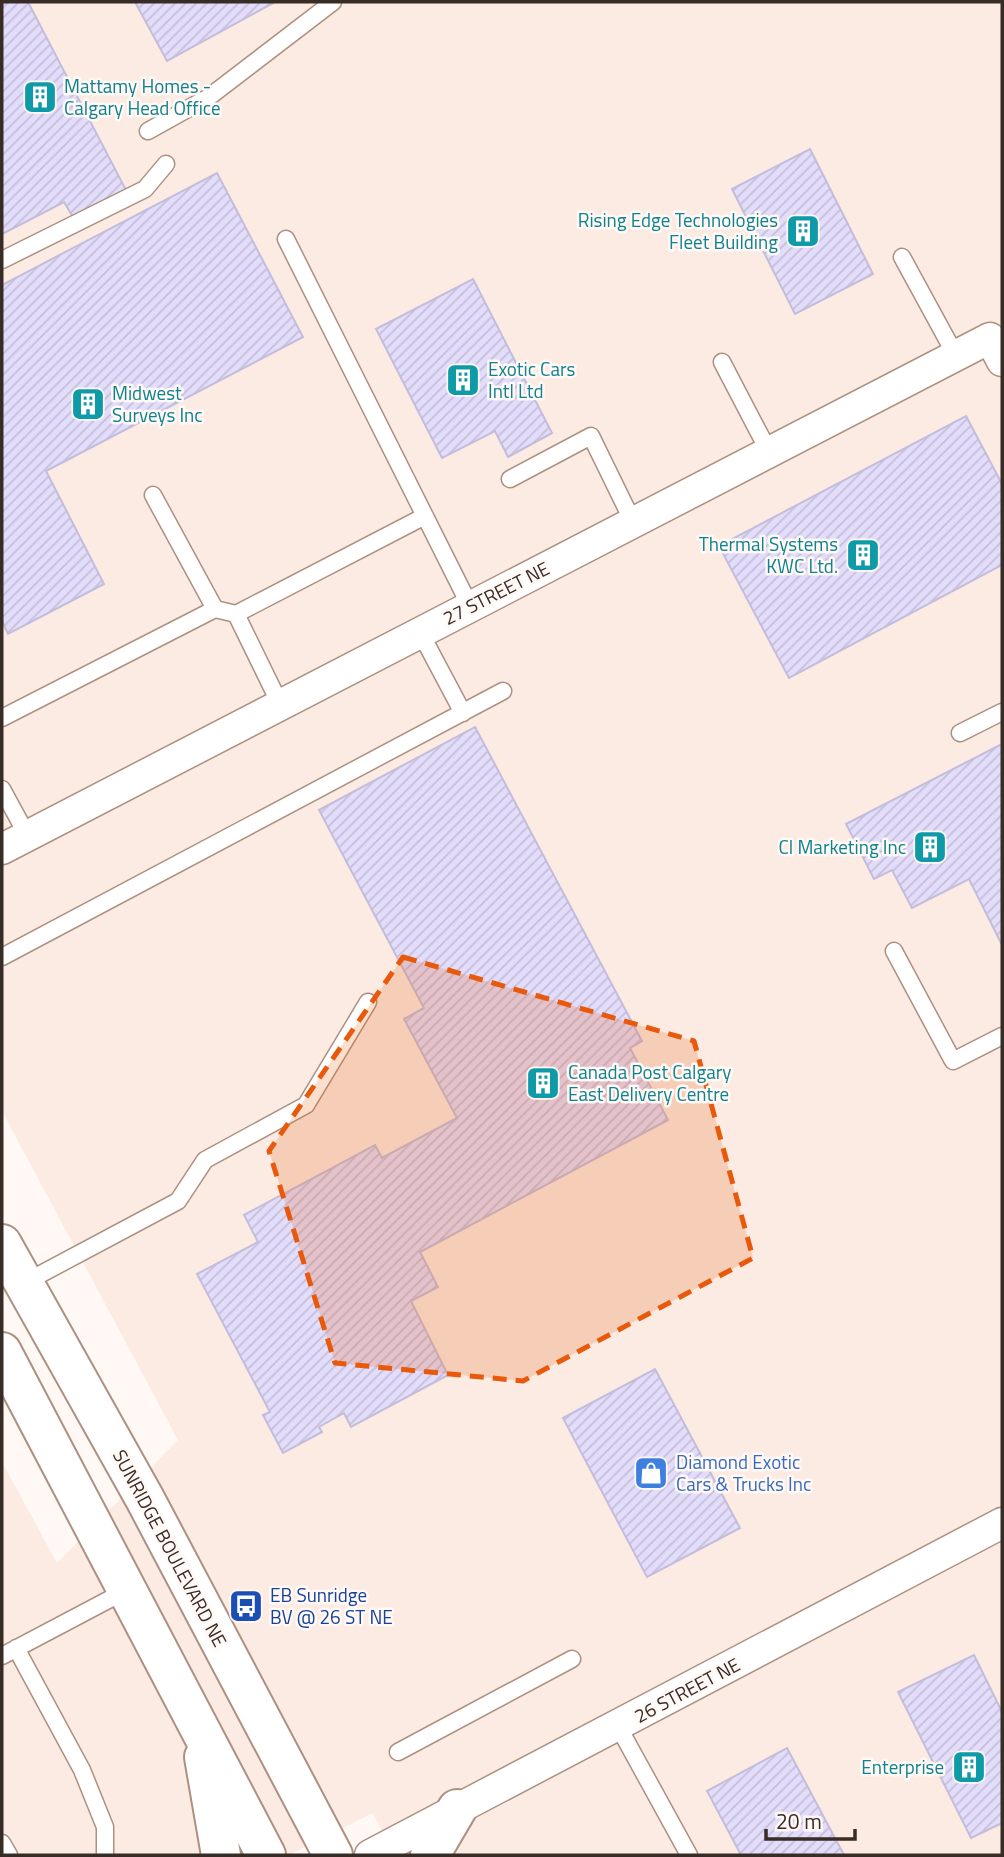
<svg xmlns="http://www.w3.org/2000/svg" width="1004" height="1857" font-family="'Titillium Web',sans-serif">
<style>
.built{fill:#fbebe3}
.building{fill:url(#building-hatch);stroke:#c3bddb;stroke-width:2}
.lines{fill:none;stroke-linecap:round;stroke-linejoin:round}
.lane-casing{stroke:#ad9080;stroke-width:19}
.street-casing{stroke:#ad9080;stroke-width:33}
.secondary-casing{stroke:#ad9080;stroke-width:42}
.lane{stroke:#fff;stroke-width:16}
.street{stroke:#fff;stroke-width:30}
.secondary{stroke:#fff;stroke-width:38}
.marked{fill:#e8590c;fill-opacity:0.2;stroke:#e8590c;stroke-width:5;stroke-dasharray:14 9;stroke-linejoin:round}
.labels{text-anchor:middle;stroke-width:5;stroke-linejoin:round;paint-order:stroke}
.culture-label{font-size:19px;fill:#0d838f;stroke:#fff8f5;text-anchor:start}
.street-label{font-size:19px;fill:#382c26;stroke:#fff8f5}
.shop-label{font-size:19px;fill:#366cbe;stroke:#fff8f5;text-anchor:start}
.transit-label{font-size:19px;fill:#164399;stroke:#fff8f5;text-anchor:start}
</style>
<defs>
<pattern id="building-hatch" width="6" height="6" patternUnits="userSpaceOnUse" patternTransform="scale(1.75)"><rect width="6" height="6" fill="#e3ddfc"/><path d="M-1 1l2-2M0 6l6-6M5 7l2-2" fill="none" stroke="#c4bed8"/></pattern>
</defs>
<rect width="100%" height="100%" fill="#fff8f5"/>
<path class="built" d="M 2,2 L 1002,2 L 1002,1855 L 395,1855 L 373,1813 L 289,1855 L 2,1855 L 2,1462 L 57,1563 L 178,1440 L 2,1111 Z"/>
<path class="building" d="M 2,2 L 28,2 L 127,192 L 74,219 L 64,202 L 2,234 Z
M 135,2 L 275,2 L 167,61 Z
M 810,149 L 873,274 L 795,314 L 732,189 Z
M 217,173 L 303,337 L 46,471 L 104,584 L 8,634 L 2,621 L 2,285 Z
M 473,279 L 552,433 L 508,457 L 495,431 L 442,458 L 376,329 Z
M 966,416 L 1002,484 L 1002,565 L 789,678 L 719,546 Z
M 475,727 L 642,1041 L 630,1048 L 668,1120 L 420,1252 L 438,1287 L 411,1301 L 448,1375 L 351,1427 L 344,1413 L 319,1427 L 322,1432 L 283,1453 L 263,1415 L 270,1412 L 197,1274 L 258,1242 L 244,1215 L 375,1145 L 382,1158 L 457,1118 L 404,1019 L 424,1008 L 319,810 Z
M 1002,744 L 1002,945 L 969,879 L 912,908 L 892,870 L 874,879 L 846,824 Z
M 655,1369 L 740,1528 L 647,1577 L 563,1418 Z
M 974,1655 L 1002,1712 L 1002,1823 L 971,1838 L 898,1692 Z
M 787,1748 L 844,1855 L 741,1855 L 707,1791 Z"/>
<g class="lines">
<g class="lane-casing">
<path id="lane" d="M 148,131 L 209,97 L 333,2
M 286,239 L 470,606
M 902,257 L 956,356
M 2,260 L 145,189 L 166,164
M 722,362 L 769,452
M 510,479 L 591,436 L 633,522
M 153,495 L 215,609
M 420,632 L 463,713
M 280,704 L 236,614 L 425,516
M 2,718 L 215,609 L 236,614
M 960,733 L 1002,712
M 2,789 L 27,835
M 894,951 L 953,1061 L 1002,1036
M 2,957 L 503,691
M 24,1283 L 178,1201 L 205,1160 L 306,1105 L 368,1002
M 16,1648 L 82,1770 L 105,1827 L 105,1855
M 2,1656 L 127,1590
M 618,1726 L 689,1855
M 398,1752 L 572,1659
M 2,1843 L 9,1855"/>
</g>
<g class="street-casing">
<path id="street" d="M 2,849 L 990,338 L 1002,361
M 370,1855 L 1002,1523"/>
</g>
<g class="secondary-casing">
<path id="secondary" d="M 2,1244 L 145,1499 L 333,1855
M 2,1352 L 266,1855
M 204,1757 L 221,1855
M 430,1855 L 457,1809"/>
</g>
<use href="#lane" class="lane"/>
<use href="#street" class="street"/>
<use href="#secondary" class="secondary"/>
</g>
<path class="marked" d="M 403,957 L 694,1041 L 753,1258 L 523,1381 L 335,1363 L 269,1151 Z"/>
<defs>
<g id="building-square" transform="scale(1.75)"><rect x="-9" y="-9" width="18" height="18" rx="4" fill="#0f9aa8" stroke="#fff8f5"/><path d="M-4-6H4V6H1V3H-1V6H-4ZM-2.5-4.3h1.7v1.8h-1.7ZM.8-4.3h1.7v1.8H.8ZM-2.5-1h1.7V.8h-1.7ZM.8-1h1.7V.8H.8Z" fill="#fff"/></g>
<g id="shop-square" transform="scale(1.75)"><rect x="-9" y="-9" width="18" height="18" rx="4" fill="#3f7fe0" stroke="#fff8f5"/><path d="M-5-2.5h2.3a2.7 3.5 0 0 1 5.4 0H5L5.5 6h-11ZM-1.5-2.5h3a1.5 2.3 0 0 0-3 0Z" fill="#fff"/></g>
<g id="bus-square" transform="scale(1.75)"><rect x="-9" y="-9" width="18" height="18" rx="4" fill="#1a4fb4" stroke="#fff8f5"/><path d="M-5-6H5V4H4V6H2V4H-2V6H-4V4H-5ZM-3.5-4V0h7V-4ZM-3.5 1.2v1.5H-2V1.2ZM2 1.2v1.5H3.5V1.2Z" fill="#fff"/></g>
</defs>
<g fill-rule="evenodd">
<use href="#building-square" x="40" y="97"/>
<use href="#building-square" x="803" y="231"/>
<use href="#building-square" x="463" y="380"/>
<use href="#building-square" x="88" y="404"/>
<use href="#building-square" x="863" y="555"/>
<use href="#building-square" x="930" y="847"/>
<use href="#building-square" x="543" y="1083"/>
<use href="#shop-square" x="651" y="1473"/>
<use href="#bus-square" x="246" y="1606"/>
<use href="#building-square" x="969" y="1767"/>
</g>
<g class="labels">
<g class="culture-label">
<text x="64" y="93">Mattamy Homes -<tspan x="64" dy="22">Calgary Head Office</tspan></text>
<text x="778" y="227" text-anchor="end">Rising Edge Technologies<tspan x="778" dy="22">Fleet Building</tspan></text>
<text x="488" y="376">Exotic Cars<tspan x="488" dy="22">Intl Ltd</tspan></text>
<text x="112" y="400">Midwest<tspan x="112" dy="22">Surveys Inc</tspan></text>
<text x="838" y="551" text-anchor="end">Thermal Systems<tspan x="838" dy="22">KWC Ltd.</tspan></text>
<text x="906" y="854" text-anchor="end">Cl Marketing Inc</text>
<text x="568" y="1079">Canada Post Calgary<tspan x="568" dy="22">East Delivery Centre</tspan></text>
<text x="944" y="1774" text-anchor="end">Enterprise</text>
</g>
<g class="street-label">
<text transform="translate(496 593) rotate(-27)" y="7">27 STREET NE</text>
<text transform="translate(170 1548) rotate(62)" y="7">SUNRIDGE BOULEVARD NE</text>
<text transform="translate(687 1690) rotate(-28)" y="7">26 STREET NE</text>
</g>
<g class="shop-label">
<text x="676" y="1469">Diamond Exotic<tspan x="676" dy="22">Cars &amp; Trucks Inc</tspan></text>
</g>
<g class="transit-label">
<text x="270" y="1602">EB Sunridge<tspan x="270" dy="22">BV @ 26 ST NE</tspan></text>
</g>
</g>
<rect width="1004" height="1857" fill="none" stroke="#382c26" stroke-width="7"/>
<path d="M766 1829v10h89v-10" fill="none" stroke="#382c26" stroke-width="3.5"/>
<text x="776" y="1829" font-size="21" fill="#382c26" stroke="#fff8f5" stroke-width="5" paint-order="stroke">20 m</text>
</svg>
